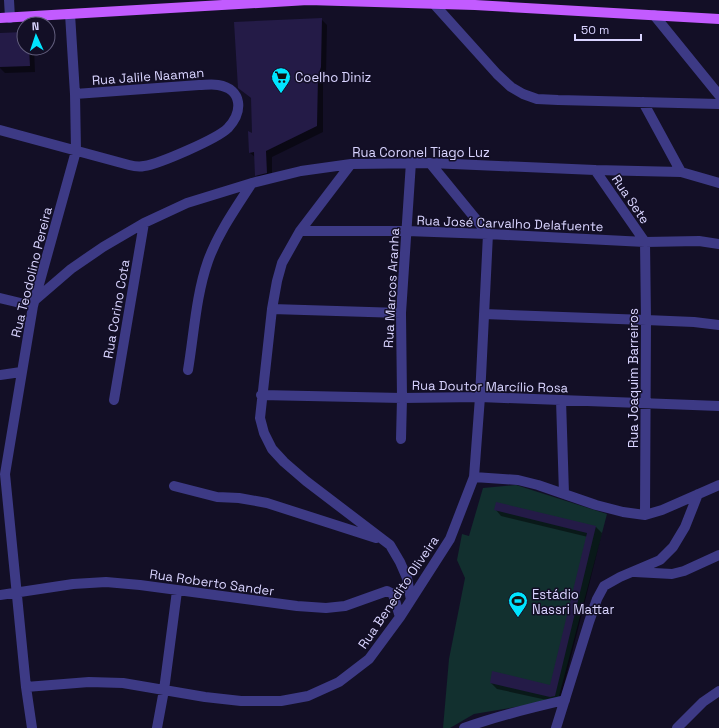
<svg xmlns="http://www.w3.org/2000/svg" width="719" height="728" font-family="'Space Grotesk',sans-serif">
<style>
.green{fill:#12302f}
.shadow{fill:#0007}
.building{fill:#241b47}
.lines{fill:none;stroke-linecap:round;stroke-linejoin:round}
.minor{stroke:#3d3a85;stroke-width:10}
.major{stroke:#c25bff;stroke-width:10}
.labels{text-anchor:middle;stroke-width:3;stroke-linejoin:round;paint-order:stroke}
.street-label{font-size:13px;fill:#d9d4ff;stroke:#130f26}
.poi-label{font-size:13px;fill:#d9d4ff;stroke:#130f26;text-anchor:start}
</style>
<rect width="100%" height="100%" fill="#130f26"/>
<path class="green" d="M 516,485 L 607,514 L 558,700 L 474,714 L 450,728 L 443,728 L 449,659 L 465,578 L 457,560 L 462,534 L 469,536 L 483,488 Z"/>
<path class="shadow" d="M 321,19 L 327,25 L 326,74 L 323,83 L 323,132 L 272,157 L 272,178 L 262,181 L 256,175 L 255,157 L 250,153 L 253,135 L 252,99 L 239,88 Z
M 24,33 L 24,48 L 34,48 L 35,72 L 5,73 L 0,68 L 0,34 Z
M 497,503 L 596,527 L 602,533 L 560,701 L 556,702 L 497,689 L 491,683 L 551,686 L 588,537 L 501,516 L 496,510 Z"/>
<path class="building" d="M 322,18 L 321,67 L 318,77 L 317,126 L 266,151 L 267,173 L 255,176 L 254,152 L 249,153 L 248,131 L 252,133 L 251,98 L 238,88 L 234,22 Z
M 24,32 L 24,48 L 29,48 L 30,66 L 0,67 L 0,33 Z
M 496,502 L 596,526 L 555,696 L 550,697 L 490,683 L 492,671 L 550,685 L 587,533 L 494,510 Z"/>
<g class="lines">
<path class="minor" d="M 9,0 L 10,18
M 433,3 L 497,74 L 511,87 L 523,94 L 537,99 L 558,100 L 719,104
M 654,15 L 719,95
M 643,102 L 681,172
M 0,130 L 129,165 C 133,166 139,167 144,166 C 159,164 217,139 228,128 C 243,112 243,89 218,85 C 212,84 205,85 199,85 L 75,94
M 351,164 L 300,231 L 282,263 L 277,281 L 272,309 L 260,418 L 264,433 L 272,449 L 284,462 L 306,481 L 390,545 L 400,562 L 407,578 L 411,600
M 595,170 L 645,242 L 646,320 L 645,515
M 300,231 L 407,231 L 488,234 L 645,242 L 699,241 L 719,244
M 0,298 L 33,306
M 35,300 L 71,269 L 103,247 L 144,223 L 187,203 L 252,183 L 301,171 L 351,164 L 430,163 L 595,170 L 681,172 L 719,183
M 272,309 L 401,313
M 484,314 L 646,320 L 694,322 L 719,325
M 188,370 C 194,334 196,295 208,261 C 218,233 236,208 252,183
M 0,375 L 21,372
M 261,395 L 402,398 L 480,397 L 719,406
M 114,400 L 144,223
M 561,400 L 564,494
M 401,439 L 402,398 L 401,313 L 411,162
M 474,477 L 518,480 L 538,485 L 596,505 L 623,512 L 645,515 L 662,510 L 719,485
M 174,486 L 217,497 L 239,498 L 267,503 L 376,538
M 635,572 L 672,574 L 684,571 L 719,555
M 0,595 L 73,584 L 106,582 L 140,585 L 297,606 L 326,608 L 345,606 L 387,591 L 393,594 L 400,617
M 26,687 L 89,682 L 123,683 L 205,697 L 241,701 L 281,701 L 308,696 L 339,682 L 369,659 L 400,617 L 450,539 L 474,477 L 480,397 L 488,234 L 430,163
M 32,728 L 26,687 L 5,474 L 33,306 L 76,151 L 75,94 L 70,14
M 157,728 L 164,690 L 177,591
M 464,728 C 497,716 530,708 565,700
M 556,728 L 589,622 L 597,599 L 604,586 L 620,577 L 660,560 L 673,547 L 685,527 L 698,494
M 677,728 L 703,702 L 719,691"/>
<path class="major" d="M 0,18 L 308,0 L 475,5 L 719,19"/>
</g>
<defs>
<g id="supermarket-pin" transform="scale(1)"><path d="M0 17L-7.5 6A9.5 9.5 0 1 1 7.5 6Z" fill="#00e5ff" stroke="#130f26"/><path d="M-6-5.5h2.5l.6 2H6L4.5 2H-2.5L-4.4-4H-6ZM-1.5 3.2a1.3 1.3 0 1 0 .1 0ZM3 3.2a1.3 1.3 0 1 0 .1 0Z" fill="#111"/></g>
<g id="stadium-pin" transform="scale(1)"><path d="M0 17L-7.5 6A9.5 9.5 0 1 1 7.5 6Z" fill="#00e5ff" stroke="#130f26"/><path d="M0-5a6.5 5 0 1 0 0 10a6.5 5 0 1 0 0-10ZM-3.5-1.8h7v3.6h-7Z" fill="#111"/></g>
</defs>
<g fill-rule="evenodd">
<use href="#supermarket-pin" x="281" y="77"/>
<use href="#stadium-pin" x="518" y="601"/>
</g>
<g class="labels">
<g class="street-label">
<text transform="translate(148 76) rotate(-4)" y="5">Rua Jalile Naaman</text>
<text x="421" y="157">Rua Coronel Tiago Luz</text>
<text transform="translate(631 199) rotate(56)" y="5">Rua Sete</text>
<text transform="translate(510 223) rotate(2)" y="5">Rua José Carvalho Delafuente</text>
<text transform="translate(31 272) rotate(-76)" y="5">Rua Teodolino Pereira</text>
<text transform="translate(391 288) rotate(-87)" y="5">Rua Marcos Aranha</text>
<text transform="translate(116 309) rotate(-80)" y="5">Rua Corino Cota</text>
<text transform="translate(633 378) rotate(-90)" y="5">Rua Joaquim Barreiros</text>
<text transform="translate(490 386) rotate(1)" y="5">Rua Doutor Marcílio Rosa</text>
<text transform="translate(212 582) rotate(8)" y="5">Rua Roberto Sander</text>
<text transform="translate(398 592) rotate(-56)" y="5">Rua Benedito Oliveira</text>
</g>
<g class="poi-label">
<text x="295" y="82">Coelho Diniz</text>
<text x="532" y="599">Estádio<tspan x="532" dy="15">Nassri Mattar</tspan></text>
</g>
</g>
<g transform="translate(36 36) rotate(357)"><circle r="19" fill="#130f26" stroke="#625e7d"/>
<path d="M0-3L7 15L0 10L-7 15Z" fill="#00e5ff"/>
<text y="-6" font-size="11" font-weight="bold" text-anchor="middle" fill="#d9d4ff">N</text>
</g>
<path d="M575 34v6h66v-6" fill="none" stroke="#d9d4ff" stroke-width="2"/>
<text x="581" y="34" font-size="12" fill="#d9d4ff" stroke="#130f26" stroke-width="3" paint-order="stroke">50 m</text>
</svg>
